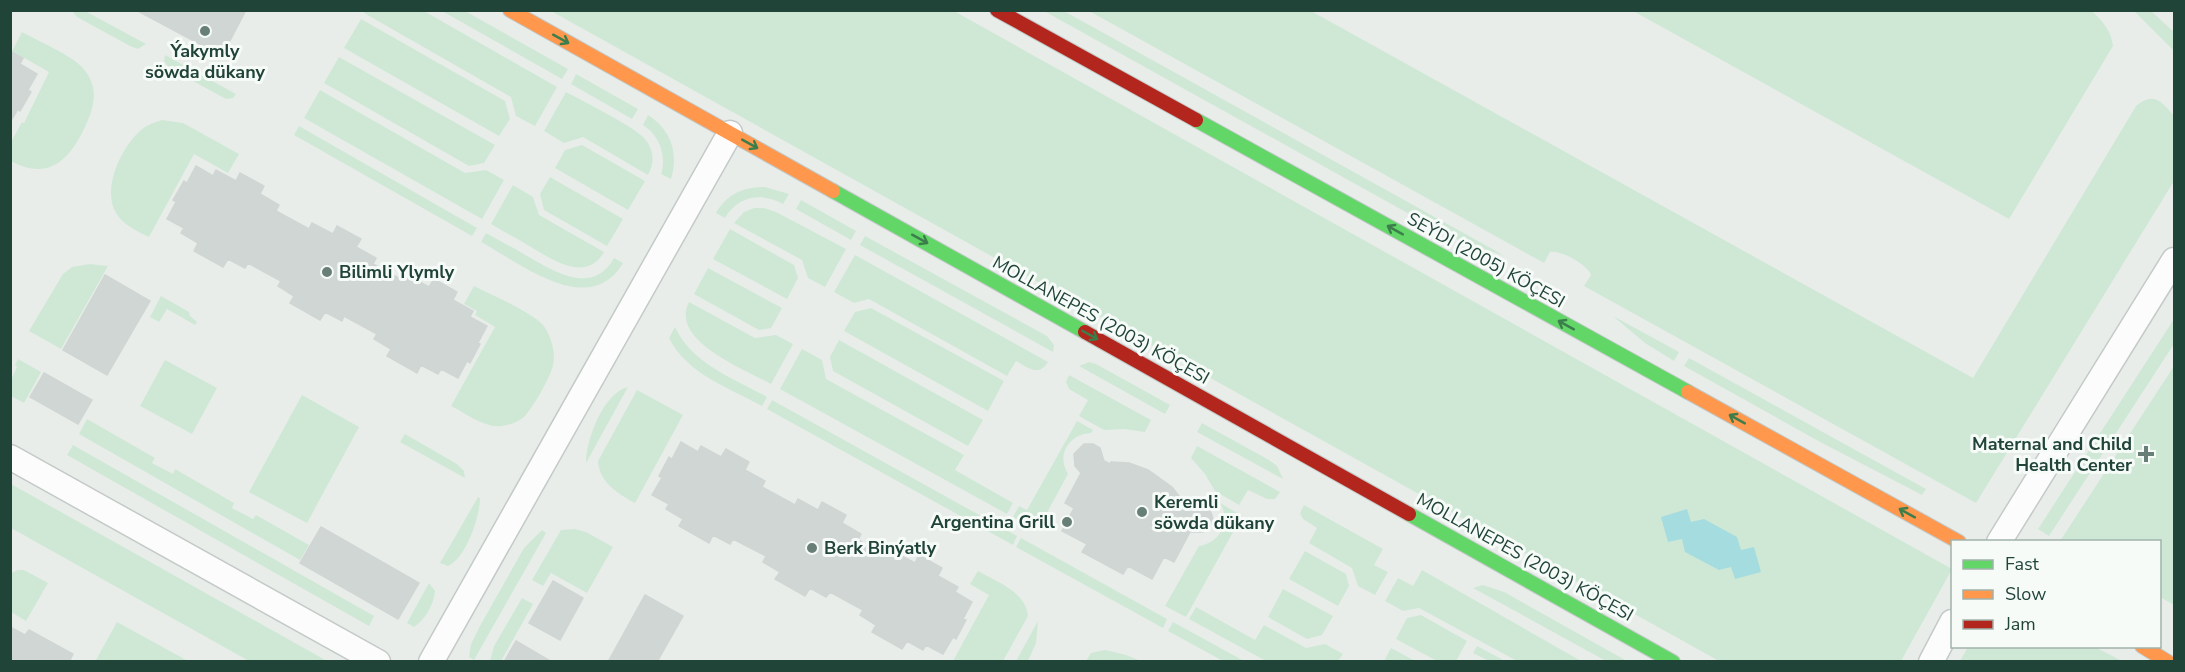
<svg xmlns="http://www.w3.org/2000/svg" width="2185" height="672" font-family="'Nunito Sans',sans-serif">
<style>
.green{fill:#cfe8d5}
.water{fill:#a4dcdf}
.building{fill:#cfd6d3;stroke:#d0d6d3;stroke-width:1.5}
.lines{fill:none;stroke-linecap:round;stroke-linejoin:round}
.street-casing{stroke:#c4cac7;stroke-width:27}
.fast-casing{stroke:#c1c9c6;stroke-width:16}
.slow-casing{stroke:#c1c9c6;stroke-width:16}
.jam-casing{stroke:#c1c9c6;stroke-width:16}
.street{stroke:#fcfcfc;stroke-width:24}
.fast{stroke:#63d668;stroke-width:14}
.slow{stroke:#ff974d;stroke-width:14}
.jam{stroke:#b3261e;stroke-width:14}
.oneway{stroke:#3b7e4b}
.poi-dot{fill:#677f76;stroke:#f6fbf8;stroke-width:2}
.labels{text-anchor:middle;stroke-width:6;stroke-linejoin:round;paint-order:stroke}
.poi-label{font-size:18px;font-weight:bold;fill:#214438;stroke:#f6fbf8;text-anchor:start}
.street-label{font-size:18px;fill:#214438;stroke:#f6fbf8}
</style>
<rect width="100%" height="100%" fill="#e8edea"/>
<path class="green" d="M 366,10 L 424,11 L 557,87 L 535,126 L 516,116 L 511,97 L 364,13 Z
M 72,11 L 85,11 L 146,44 L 138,49 L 130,46 L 77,17 Z
M 442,11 L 465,11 L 568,69 L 562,79 Z
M 551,11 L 954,11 L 1952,569 L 1901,661 L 1719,661 Z
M 1044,11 L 1064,11 L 1505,256 L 1461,241 L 1447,235 Z
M 1089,11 L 1311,11 L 1973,378 L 2136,106 C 2154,91 2162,102 2174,116 L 2174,181 L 1976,503 L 1584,286 L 1591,275 C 1587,264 1561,250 1550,252 L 1544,263 Z
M 1633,11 L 2092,11 C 2103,22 2111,30 2113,46 L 2009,219 Z
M 2134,11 L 2151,11 L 2174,32 L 2174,51 Z
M 361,19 L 505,101 L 510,119 L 499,136 L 344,48 Z
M 22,32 C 38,41 71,55 82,67 C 102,89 93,112 81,135 C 65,165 44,179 11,161 L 11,142 L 22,122 L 24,123 L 49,72 L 12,51 Z
M 165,55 L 236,94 L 233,98 L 226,99 L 169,68 L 164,61 Z
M 339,57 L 495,145 L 484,163 L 469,166 L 324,83 Z
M 576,74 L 638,109 L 632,119 L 571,84 Z
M 320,90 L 465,173 L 486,170 L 504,180 L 482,219 L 304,118 Z
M 566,92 C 583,101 635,127 645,139 C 654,150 655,162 648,175 L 583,137 L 564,143 L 544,131 Z
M 648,115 C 671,129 679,154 671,179 L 661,174 C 667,155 659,135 643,125 Z
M 162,120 L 183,123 L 239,154 L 228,173 L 194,154 L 149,237 C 137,231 123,225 116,213 C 102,190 120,150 138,133 C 144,126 153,123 162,120 Z
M 299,126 L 477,228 L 472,236 L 294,135 Z
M 582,145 L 645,181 L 628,210 L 555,168 L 565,150 Z
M 550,177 L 623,219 L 607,246 L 544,210 L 540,194 Z
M 513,185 L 533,197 L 539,215 L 604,252 C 586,283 553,260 531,247 C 518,239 504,232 491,224 Z
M 765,187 L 789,194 L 783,204 C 762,192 738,196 725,218 L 716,213 C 727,194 743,187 765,187 Z
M 801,200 L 856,231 L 851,240 L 796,209 Z
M 754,208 L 764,208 L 776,212 L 846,249 L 825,287 L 808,278 L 802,260 L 734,223 L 744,212 Z
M 730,229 L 794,265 L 798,278 L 787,299 L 713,259 Z
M 486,233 C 500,241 514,248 527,256 C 555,272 593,296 614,258 L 623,263 C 589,320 520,263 481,242 Z
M 865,236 L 1047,336 L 1054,345 L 1053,352 L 860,245 Z
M 855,255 L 1048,362 C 1039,377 1028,368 1016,361 L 1007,376 L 869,299 L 854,303 L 834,292 Z
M 90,264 L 108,266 L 61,349 L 29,331 L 63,274 L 72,267 Z
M 708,268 L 782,308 L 771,328 L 759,330 L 694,294 Z
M 474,286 C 492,295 531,312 543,325 C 551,335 556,353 553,365 C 551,377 532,409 524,417 C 518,422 510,425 502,426 C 484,428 467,414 451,406 L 495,327 L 475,315 L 477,311 L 464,304 Z
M 161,296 L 189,312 L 190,316 L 197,322 L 195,325 L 167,309 L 159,322 L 150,317 Z
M 689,302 L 755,338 L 776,335 L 793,344 L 771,384 C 745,369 669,341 689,302 Z
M 871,308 L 1004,381 L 988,411 L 844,331 L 855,312 Z
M 1613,316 L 1679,352 L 1674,361 L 1645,343 Z
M 2174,319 L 2174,344 L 2049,536 L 2038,529 Z
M 675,327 C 692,364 733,378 767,397 L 762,406 C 729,388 686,373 669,338 Z
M 839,340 L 983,420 L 968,446 L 833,371 L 830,357 Z
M 802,349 L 822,360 L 826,379 L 964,455 L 955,470 L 1013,503 L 1007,514 L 780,389 Z
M 1689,358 L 1926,489 L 1922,495 L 1822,443 L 1684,366 Z
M 18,359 L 41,372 L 24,403 L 11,396 L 11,380 L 17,367 L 15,365 Z
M 165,360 L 217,388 L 192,434 L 140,406 Z
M 1089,362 L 1096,364 L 1170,405 L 1165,414 L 1079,366 Z
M 2174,366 L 2174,605 L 2160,597 L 2160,542 L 2060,541 Z
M 1069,375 L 1151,420 L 1145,432 L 1124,429 L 1104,430 L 1079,416 L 1088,400 L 1069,389 L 1066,382 Z
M 628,387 L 586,463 C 586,440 603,393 628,387 Z
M 637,390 L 683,415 L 635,503 C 618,494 599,482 598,461 Z
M 302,395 L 359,427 L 307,523 L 249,492 Z
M 772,400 L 1017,536 L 1013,545 L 767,409 Z
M 87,419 L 155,458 L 152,463 L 173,474 L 175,469 L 234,503 L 232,508 L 253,519 L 256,515 L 309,545 L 300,560 L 79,434 Z
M 1077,421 L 1093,430 L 1091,433 C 1069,434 1056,455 1068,474 L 1037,531 L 1013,517 L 1019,506 L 1027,510 Z
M 1202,423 L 1269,460 L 1277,466 L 1283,479 L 1197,432 Z
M 405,434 L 457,464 L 464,471 L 465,478 L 400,442 Z
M 73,445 L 374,616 L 369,626 L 67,455 Z
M 1197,446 L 1280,492 L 1275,499 L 1267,499 L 1248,490 L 1239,505 L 1215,491 L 1205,474 L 1191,458 Z
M 11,484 L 327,661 L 249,661 L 11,528 Z
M 478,497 L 480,498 C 480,517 466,558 448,566 L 440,563 Z
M 1220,503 L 1242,516 L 1186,617 L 1165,606 L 1199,546 C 1219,543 1232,522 1220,503 Z
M 1304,505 L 1383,549 L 1374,565 L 1388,572 L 1375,595 L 1358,586 L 1352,568 L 1309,543 L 1317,528 L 1303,519 L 1300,513 Z
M 575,529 L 586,532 L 613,547 L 587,593 L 551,573 L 543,586 L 532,580 L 561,530 Z
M 542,530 L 546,533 L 474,660 L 469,657 L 471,644 L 480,626 L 524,548 Z
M 1021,538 L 1167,619 L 1163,628 L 1016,547 Z
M 1305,551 L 1346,574 L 1349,586 L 1338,606 L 1289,579 Z
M 18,570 L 24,570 L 48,583 L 26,621 L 11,612 L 11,573 Z
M 1422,570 L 1581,661 L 1517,661 L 1419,608 L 1403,611 L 1385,601 L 1398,578 L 1413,586 Z
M 978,571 C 997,582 1025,591 1028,616 L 1003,661 L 953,661 L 989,595 L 970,584 Z
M 429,583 L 435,591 C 434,604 425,620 414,627 L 407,623 Z
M 1483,585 L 1504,592 L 1627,661 L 1606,661 L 1473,588 Z
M 1283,589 L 1333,616 L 1322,635 L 1307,639 L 1268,617 Z
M 522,598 L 533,604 L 501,661 L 490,661 L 494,646 Z
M 1196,607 L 1255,640 L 1264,625 L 1306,648 L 1325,644 L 1343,654 L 1338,661 L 1266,661 L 1189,619 Z
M 1421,615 L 1467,641 L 1456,661 L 1437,661 L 1396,639 L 1407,618 Z
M 1038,621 L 1036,643 L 1028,661 L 1016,661 Z
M 117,622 L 188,661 L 99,661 L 96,660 Z
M 1173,622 L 1244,661 L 1223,661 L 1168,631 Z
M 1477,646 L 1505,661 L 1489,661 L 1473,653 Z
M 1968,647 L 2095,647 L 2122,661 L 1960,661 Z
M 1391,648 L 1415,661 L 1384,661 Z
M 1105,650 L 1126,655 L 1141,661 L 1086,661 L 1091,653 Z"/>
<path class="water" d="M 1687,509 L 1691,522 L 1704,519 L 1737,537 L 1741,550 L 1754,547 L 1761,572 L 1735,579 L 1731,567 L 1719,570 L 1685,552 L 1682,539 L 1668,542 L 1661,517 Z"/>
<path class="building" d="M 136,10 L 246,10 L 222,56 Z
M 10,51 L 23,58 L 20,64 L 37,74 L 28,90 L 31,92 L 20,111 L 18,109 L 10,122 Z
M 196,166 L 213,176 L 216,170 L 236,181 L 240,173 L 264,186 L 260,194 L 279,205 L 276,211 L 309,229 L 312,223 L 333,234 L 337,226 L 361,239 L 356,247 L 376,258 L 373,264 L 406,282 L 409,276 L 429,287 L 434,279 L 457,292 L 453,300 L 473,311 L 470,317 L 487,326 L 478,343 L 480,344 L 470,363 L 467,361 L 458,378 L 441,369 L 438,374 L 421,365 L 417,373 L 387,356 L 391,349 L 374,339 L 377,334 L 344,316 L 342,321 L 325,312 L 320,320 L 290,303 L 294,296 L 278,286 L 281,281 L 248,263 L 245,268 L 228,259 L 223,267 L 194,251 L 198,243 L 181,233 L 184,228 L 167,219 L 176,202 L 173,200 L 184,181 L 187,183 Z
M 105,275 L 150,301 L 107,375 L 63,350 Z
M 44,373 L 92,400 L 78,424 L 30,397 Z
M 681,442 L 698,452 L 701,446 L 721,457 L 726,449 L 749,462 L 745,470 L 765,481 L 762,487 L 795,505 L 798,499 L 818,510 L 822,502 L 846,515 L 842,523 L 861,534 L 858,540 L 891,558 L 894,552 L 915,563 L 919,555 L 942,568 L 938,576 L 958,587 L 955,592 L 972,602 L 963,619 L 966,620 L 956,639 L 953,637 L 943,654 L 926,645 L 923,650 L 907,641 L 902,649 L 872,632 L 876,625 L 860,615 L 863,610 L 830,592 L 826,597 L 810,588 L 805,596 L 775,579 L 780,572 L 763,562 L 766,556 L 733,539 L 730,544 L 713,535 L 709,543 L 679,526 L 683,519 L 666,509 L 669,504 L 652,495 L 662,478 L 659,476 L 669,457 L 672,459 Z
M 1084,444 L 1093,444 L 1100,448 L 1104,461 L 1110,464 L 1111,462 L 1129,463 L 1148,470 L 1172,487 L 1183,501 L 1182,503 L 1187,506 L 1200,503 L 1210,510 L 1213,519 L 1210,527 L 1203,532 L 1190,532 L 1174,562 L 1164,557 L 1152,579 L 1128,566 L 1123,574 L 1082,552 L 1087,544 L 1062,531 L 1074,508 L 1065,503 L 1081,473 L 1075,466 L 1074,454 Z
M 321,527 L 419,583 L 398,619 L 300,563 Z
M 553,581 L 583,598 L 560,640 L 529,623 Z
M 645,595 L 683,616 L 657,662 L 608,662 Z
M 10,627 L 25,635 L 29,630 L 73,654 L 70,660 L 73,662 L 10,662 Z
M 516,641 L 552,662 L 504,662 Z"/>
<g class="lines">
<g class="street-casing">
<path id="street" d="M 10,457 L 378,662
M 1999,542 L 2174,260
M 431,662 L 730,133
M 1931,662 L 1952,622"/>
</g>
<g class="fast-casing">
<path id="fast" d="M 1196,120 L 1688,392
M 833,191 L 1085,332
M 1409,514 L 1673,662"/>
</g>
<g class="slow-casing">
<path id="slow" d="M 510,10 L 833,191
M 1688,392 L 1959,542
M 2142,646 L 2168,662"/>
</g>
<g class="jam-casing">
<path id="jam" d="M 997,10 L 1196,120
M 1085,332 L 1409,514"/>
</g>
<use href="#street" class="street"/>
<use href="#fast" class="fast"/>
<use href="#slow" class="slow"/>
<use href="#jam" class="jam"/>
</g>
<defs><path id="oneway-shaft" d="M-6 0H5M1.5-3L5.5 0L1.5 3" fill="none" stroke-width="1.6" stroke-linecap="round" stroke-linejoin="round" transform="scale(1.5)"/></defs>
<g class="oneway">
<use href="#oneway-shaft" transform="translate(561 39) rotate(29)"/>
<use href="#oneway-shaft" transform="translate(750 144) rotate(29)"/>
<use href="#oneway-shaft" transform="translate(1395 230) rotate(-151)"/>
<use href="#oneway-shaft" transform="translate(920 239) rotate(29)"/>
<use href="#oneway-shaft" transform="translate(1566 325) rotate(-151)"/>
<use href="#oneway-shaft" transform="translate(1090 335) rotate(29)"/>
<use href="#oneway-shaft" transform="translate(1737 419) rotate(-151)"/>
<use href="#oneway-shaft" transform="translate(1907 513) rotate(-151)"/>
</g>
<g class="poi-dot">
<circle cx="205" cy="31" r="6"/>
<circle cx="327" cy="272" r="6"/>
<path d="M2143 445h6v6h6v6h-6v6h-6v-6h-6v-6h6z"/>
<circle cx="1142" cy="512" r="6"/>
<circle cx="1067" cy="522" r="6"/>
<circle cx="812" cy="548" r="6"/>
</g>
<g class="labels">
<g class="poi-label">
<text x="205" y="57" text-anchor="middle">Ýakymly<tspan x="205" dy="21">söwda dükany</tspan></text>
<text x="339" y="278">Bilimli Ylymly</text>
<text x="2132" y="450" text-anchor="end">Maternal and Child<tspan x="2132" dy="21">Health Center</tspan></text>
<text x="1154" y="508">Keremli<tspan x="1154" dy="21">söwda dükany</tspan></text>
<text x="1055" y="528" text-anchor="end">Argentina Grill</text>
<text x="824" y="554">Berk Binýatly</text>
</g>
<g class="street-label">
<text transform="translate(1486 260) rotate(29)" y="6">SEÝDI (2005) KÖÇESI</text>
<text transform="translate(1101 320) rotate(29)" y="6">MOLLANEPES (2003) KÖÇESI</text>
<text transform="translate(1525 557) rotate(29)" y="6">MOLLANEPES (2003) KÖÇESI</text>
</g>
</g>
<rect width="2185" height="672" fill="none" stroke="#214438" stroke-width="24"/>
<rect x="1951" y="540" width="210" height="108" fill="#f6fbf8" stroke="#a1b2ab" stroke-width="1.5"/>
<rect x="1963" y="560" width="30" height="9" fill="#63d668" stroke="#a1b2ab" stroke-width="1.5"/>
<text x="2005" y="570" font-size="18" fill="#214438">Fast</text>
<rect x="1963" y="590" width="30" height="9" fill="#ff974d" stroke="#a1b2ab" stroke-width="1.5"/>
<text x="2005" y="600" font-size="18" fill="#214438">Slow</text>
<rect x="1963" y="620" width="30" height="9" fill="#b3261e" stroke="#a1b2ab" stroke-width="1.5"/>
<text x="2005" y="630" font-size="18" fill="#214438">Jam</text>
</svg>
